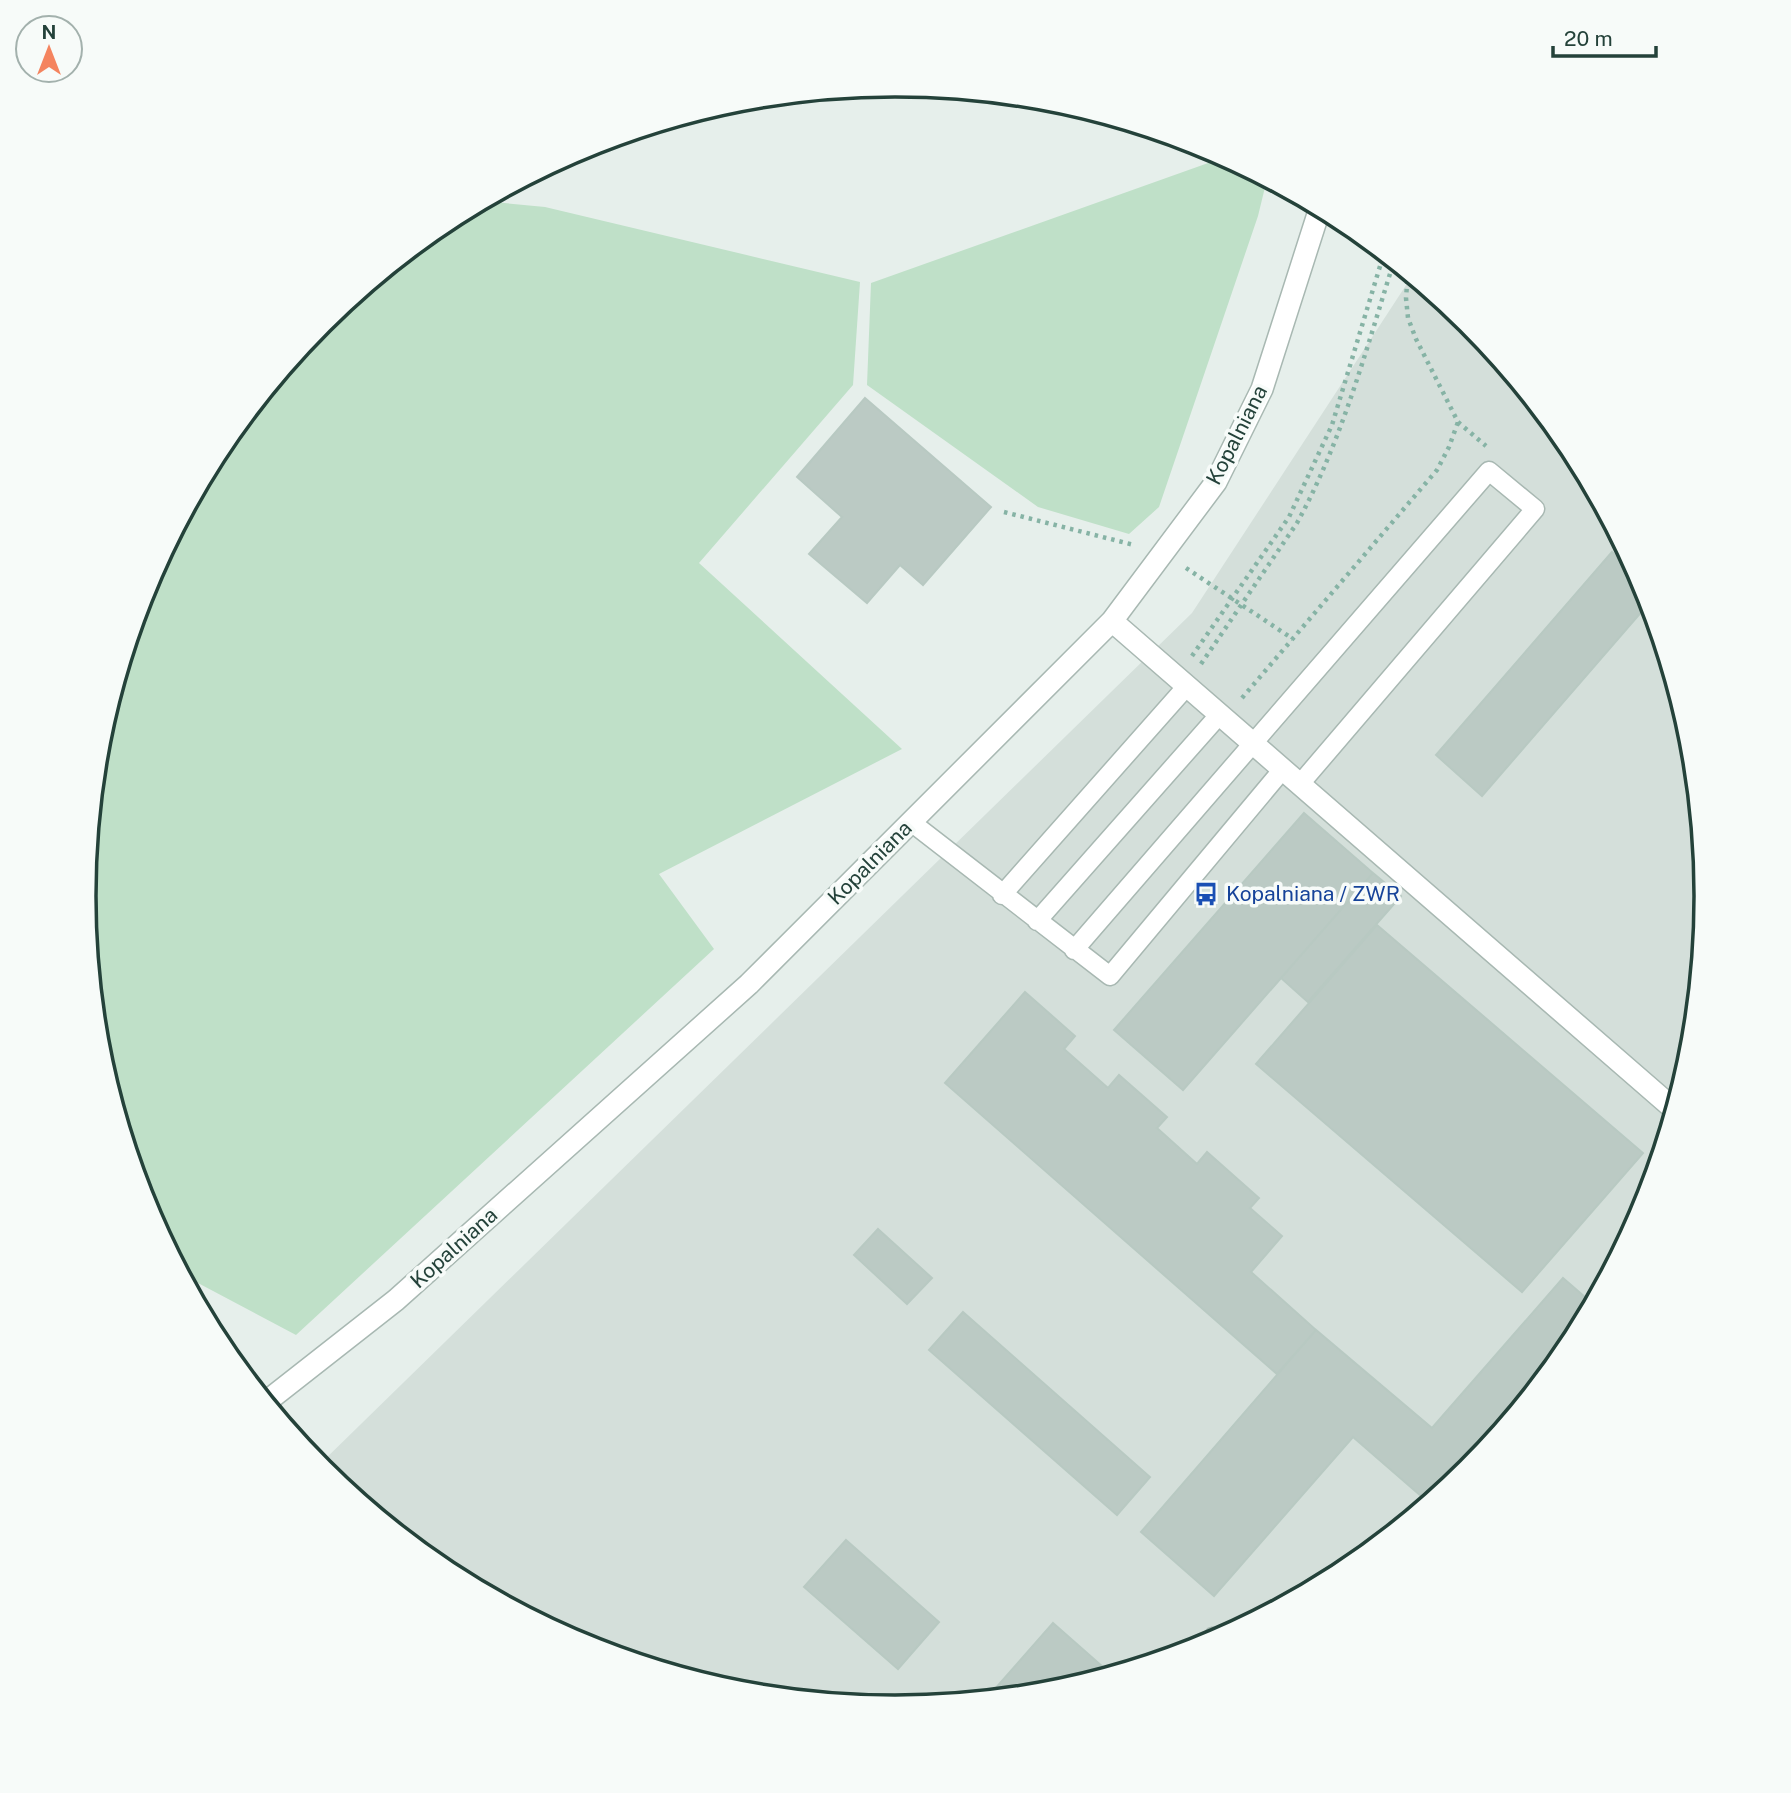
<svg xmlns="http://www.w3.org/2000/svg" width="1791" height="1793" font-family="'Public Sans',sans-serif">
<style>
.built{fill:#d4dfda}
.green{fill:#bfe0c8}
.building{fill:#bbcac4;stroke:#b8c9c2;stroke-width:2}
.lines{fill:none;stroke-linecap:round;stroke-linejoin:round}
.lane-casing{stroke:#a8b8b2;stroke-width:21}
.street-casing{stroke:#a8b8b2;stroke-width:24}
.path{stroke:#86b3a5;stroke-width:4.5;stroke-dasharray:3.5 5;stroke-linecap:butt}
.lane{stroke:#fff;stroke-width:18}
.street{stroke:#fff;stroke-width:21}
.labels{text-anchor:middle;stroke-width:7;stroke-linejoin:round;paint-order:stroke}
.street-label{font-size:21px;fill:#24423a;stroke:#f7fbf9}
.transit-label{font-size:21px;fill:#164399;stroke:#f7fbf9;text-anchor:start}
.rim{fill:none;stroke:#24423a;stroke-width:3.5}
</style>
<rect width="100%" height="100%" fill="#e6efeb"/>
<path class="built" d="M 1412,276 L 1470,323 L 1570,446 L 1645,586 L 1691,739 L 1707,896 L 1691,1055 L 1645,1207 L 1570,1348 L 1469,1471 L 1346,1571 L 1206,1646 L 1053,1692 L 895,1708 L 737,1692 L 585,1646 L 444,1571 L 321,1470 L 318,1466 L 1192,613 Z"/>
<path class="green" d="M 1225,157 L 1267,179 L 1258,216 L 1159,507 L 1129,534 L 1038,507 L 867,385 L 871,283 Z
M 483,201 L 545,207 L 860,282 L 853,385 L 699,563 L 902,749 L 659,874 L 714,949 L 296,1335 L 181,1274 L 146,1207 L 100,1054 L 84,896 L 100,738 L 146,586 L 221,445 L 322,322 L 445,222 Z"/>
<path class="building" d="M 865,398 L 991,507 L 923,585 L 900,565 L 867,603 L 809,554 L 842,517 L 797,477 Z
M 1612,552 L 1640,576 L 1650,602 L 1482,796 L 1436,755 Z
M 1304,813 L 1373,873 L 1183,1090 L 1114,1030 Z
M 1373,873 L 1401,896 L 1308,1002 L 1281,978 Z
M 1377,925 L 1643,1153 L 1522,1292 L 1256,1064 Z
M 1025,992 L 1075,1036 L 1064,1049 L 1108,1088 L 1119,1075 L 1167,1117 L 1157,1128 L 1197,1164 L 1207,1152 L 1259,1198 L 1250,1208 L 1282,1236 L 1251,1272 L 1316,1330 L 1277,1374 L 945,1083 Z
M 878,1229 L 932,1278 L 907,1304 L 854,1255 Z
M 1563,1278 L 1593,1304 L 1570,1348 L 1469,1471 L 1429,1503 L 1353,1437 L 1214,1596 L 1141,1532 L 1316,1330 L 1432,1428 Z
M 963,1312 L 1150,1477 L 1117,1515 L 929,1350 Z
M 846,1540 L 939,1622 L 898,1669 L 804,1587 Z
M 1053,1623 L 1111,1674 L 1053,1692 L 986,1699 Z"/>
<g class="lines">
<g class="lane-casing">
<path id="lane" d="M 911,822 L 1110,976 L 1283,769
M 1002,895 L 1187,686
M 1037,921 L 1220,714
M 1074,950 L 1489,471 L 1535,509 L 1300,784
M 1213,1637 L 1217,1640"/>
</g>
<g class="street-casing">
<path id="street" d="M 1112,621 L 1675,1110
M 266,1402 L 396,1300 L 749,984 L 1112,621 L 1216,482 L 1262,389 L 1320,208"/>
</g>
<path class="path" d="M 1408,272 L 1406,298 L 1408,318 L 1416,339 L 1458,422 L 1486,446
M 1004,512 L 1134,545
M 1186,568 L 1293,639
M 1192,656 L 1289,517 L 1332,425 L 1384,253
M 1201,664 L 1297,523 C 1342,441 1366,350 1394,261
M 1242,698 L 1437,470 L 1449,447 L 1458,422"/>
<use href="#lane" class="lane"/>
<use href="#street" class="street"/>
</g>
<defs>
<g id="bus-bare" transform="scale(1.89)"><path d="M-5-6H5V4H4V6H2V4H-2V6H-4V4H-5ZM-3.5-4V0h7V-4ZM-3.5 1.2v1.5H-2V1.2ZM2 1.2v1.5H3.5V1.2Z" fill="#1a4fb4" stroke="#f7fbf9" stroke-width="2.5" paint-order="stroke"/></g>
</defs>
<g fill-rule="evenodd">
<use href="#bus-bare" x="1206" y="894"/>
</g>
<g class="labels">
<g class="street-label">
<text transform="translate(1237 435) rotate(-63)" y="7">Kopalniana</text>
<text transform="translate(870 863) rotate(-45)" y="7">Kopalniana</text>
<text transform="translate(454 1248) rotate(-42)" y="7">Kopalniana</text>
</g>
<g class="transit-label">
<text x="1226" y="901">Kopalniana / ZWR</text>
</g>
</g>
<path d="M0 0H1791V1793H0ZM96 896a799 799 0 1 1 1598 0a799 799 0 1 1-1598 0Z" fill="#f7fbf9" fill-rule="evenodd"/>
<path class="rim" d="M96 896a799 799 0 1 1 1598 0a799 799 0 1 1-1598 0Z"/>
<g transform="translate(49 49)"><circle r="33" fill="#f7fbf9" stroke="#a3b1ad" stroke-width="2"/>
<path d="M0-5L12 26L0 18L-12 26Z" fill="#f4845f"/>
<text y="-10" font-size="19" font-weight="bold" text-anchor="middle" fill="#24423a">N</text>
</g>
<path d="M1553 46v10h103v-10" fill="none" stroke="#24423a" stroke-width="3.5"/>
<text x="1564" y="46" font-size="21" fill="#24423a" stroke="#f7fbf9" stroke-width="5" paint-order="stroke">20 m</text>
</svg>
